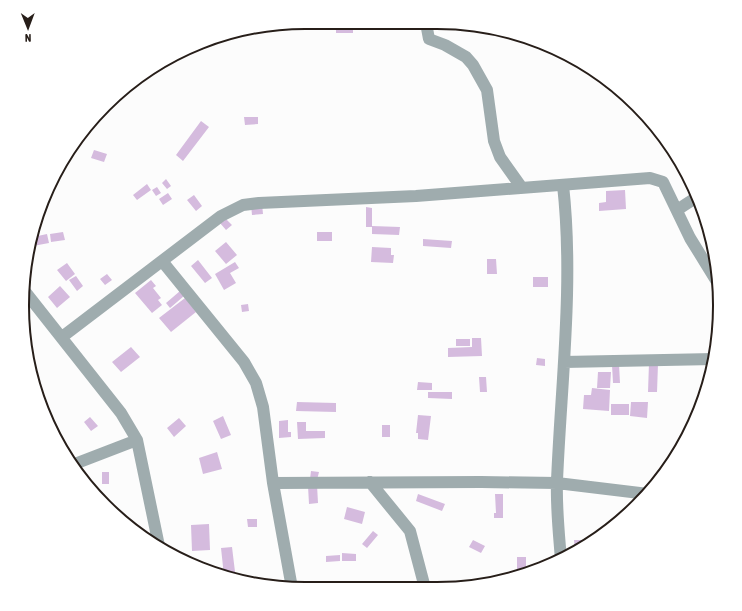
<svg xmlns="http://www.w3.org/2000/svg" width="742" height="611" font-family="'Asap Condensed',sans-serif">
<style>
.building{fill:#d5bbde}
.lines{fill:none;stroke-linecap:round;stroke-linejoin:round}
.street{stroke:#9facae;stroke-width:12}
.rim{fill:none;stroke:#271e19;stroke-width:2}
</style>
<rect width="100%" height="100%" fill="#fcfcfc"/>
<path class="building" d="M 353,23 L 353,33 L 336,33 L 336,24 Z
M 244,117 L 258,117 L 258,124 L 245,125 Z
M 201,121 L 209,127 L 183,161 L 176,155 Z
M 94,150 L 107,154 L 104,162 L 91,158 Z
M 56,176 L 59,180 L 51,187 Z
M 166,179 L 171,186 L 167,189 L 162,183 Z
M 147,184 L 151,190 L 137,200 L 133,195 Z
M 157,187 L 161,193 L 156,196 L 152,190 Z
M 625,190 L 626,209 L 599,211 L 599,203 L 606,202 L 606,191 Z
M 168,193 L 172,199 L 163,205 L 159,199 Z
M 194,195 L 202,206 L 196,211 L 187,200 Z
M 262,204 L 263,214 L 252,215 L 251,205 Z
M 366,207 L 372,208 L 372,227 L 366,227 Z
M 226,219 L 232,225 L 226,230 L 220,223 Z
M 372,226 L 400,227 L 399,235 L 372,234 Z
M 63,232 L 65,240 L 51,242 L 50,234 Z
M 317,232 L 332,232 L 332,241 L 317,241 Z
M 47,234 L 49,243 L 33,246 L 33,237 Z
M 423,239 L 452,241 L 451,248 L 423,246 Z
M 226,242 L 237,255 L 226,264 L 215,251 Z
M 372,247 L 391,248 L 391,255 L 394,255 L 393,263 L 371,262 Z
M 487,259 L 496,259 L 497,274 L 487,274 Z
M 198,260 L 212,278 L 205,283 L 191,266 Z
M 235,262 L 239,268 L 230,273 L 236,283 L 224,290 L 215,274 Z
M 67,263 L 75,274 L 66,281 L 57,270 Z
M 107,274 L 112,280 L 105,285 L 100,279 Z
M 76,276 L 83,286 L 77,291 L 69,280 Z
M 533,277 L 548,277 L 548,287 L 533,287 Z
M 151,280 L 156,286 L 153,288 L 161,298 L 158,300 L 162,305 L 152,313 L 135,293 Z
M 60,286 L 70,297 L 57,308 L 48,297 Z
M 180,291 L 184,296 L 170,308 L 166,303 Z
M 185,298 L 196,312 L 171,332 L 159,318 Z
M 248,304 L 249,311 L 242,312 L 241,305 Z
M 472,338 L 481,338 L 482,356 L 448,357 L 448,348 L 472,347 Z
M 456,339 L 470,339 L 470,346 L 456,346 Z
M 131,347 L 140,357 L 121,372 L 112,362 Z
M 537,358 L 545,359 L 545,366 L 536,365 Z
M 649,363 L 658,364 L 657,392 L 648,392 Z
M 619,364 L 620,383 L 613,383 L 612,365 Z
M 598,372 L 611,372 L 610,388 L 597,388 Z
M 479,377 L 486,377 L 487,392 L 480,392 Z
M 418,382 L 432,383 L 432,390 L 417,390 Z
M 592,388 L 610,390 L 609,411 L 583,409 L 584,395 L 591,395 Z
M 428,392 L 452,392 L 452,399 L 428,398 Z
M 297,402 L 336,403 L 336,412 L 296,411 Z
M 631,402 L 648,402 L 647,418 L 630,416 Z
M 611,404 L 629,404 L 629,415 L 611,415 Z
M 418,415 L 431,416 L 428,440 L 418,439 L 418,433 L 416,433 Z
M 223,416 L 231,435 L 221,439 L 213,421 Z
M 90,417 L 98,426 L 91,431 L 84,422 Z
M 179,418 L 186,426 L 174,437 L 167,428 Z
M 288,420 L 288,432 L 291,432 L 291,437 L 279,438 L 279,421 Z
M 297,422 L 306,422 L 306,431 L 325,431 L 325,438 L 298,439 Z
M 382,425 L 390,425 L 390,437 L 382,437 Z
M 217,452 L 222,469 L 203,474 L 199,458 Z
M 311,471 L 319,472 L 317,480 L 310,479 Z
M 102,472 L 109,472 L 109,484 L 102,484 Z
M 87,477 L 88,486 L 80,478 Z
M 317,485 L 318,503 L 309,504 L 308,486 Z
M 418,494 L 445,504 L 442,511 L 416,501 Z
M 495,494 L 503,494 L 503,518 L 494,518 L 494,513 L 496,513 Z
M 347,507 L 365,512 L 362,524 L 344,519 Z
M 247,519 L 257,519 L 257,527 L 248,527 Z
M 209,524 L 210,550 L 192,551 L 191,525 Z
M 373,531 L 378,535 L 367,548 L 362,544 Z
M 473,540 L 485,546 L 481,553 L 469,547 Z
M 574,540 L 588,540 L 588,543 L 575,552 Z
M 232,547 L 236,580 L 224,576 L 221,548 Z
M 342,553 L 356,554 L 356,561 L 342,561 Z
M 340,555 L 340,561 L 326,562 L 326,556 Z
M 517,557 L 526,557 L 526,571 L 517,571 Z"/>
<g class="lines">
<path class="street" d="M 426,23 L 429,39 L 445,45 L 466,57 L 473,65 L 487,90 L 494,141 L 500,157 L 522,188
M 677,210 L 697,197
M 162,261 L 244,362 L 256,383 L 263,407 L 273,483 L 292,588
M 23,289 L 121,413 L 137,440 L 159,546
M 62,337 L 221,216 L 243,205 L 259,203 L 416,196 L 650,178 L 663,182 L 690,238 L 719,285
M 564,362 L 714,359
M 72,465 L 137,440
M 370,482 L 410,531 L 425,588
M 273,483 L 481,482 L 557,483 L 648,494
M 561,560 C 559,534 556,507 557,481 C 561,383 574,283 563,185"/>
</g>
<path d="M0 0H742V611H0ZM305 29H437A276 276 0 0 1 713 305V306A276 276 0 0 1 437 582H305A276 276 0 0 1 29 306V305A276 276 0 0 1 305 29Z" fill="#fff" fill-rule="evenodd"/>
<path class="rim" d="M305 29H437A276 276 0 0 1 713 305V306A276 276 0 0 1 437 582H305A276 276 0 0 1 29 306V305A276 276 0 0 1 305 29Z"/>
<g transform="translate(28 28) rotate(179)" stroke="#ffffff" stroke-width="3" paint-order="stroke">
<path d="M0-3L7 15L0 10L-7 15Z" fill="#271e19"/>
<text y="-6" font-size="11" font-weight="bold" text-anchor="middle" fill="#271e19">N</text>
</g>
</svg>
